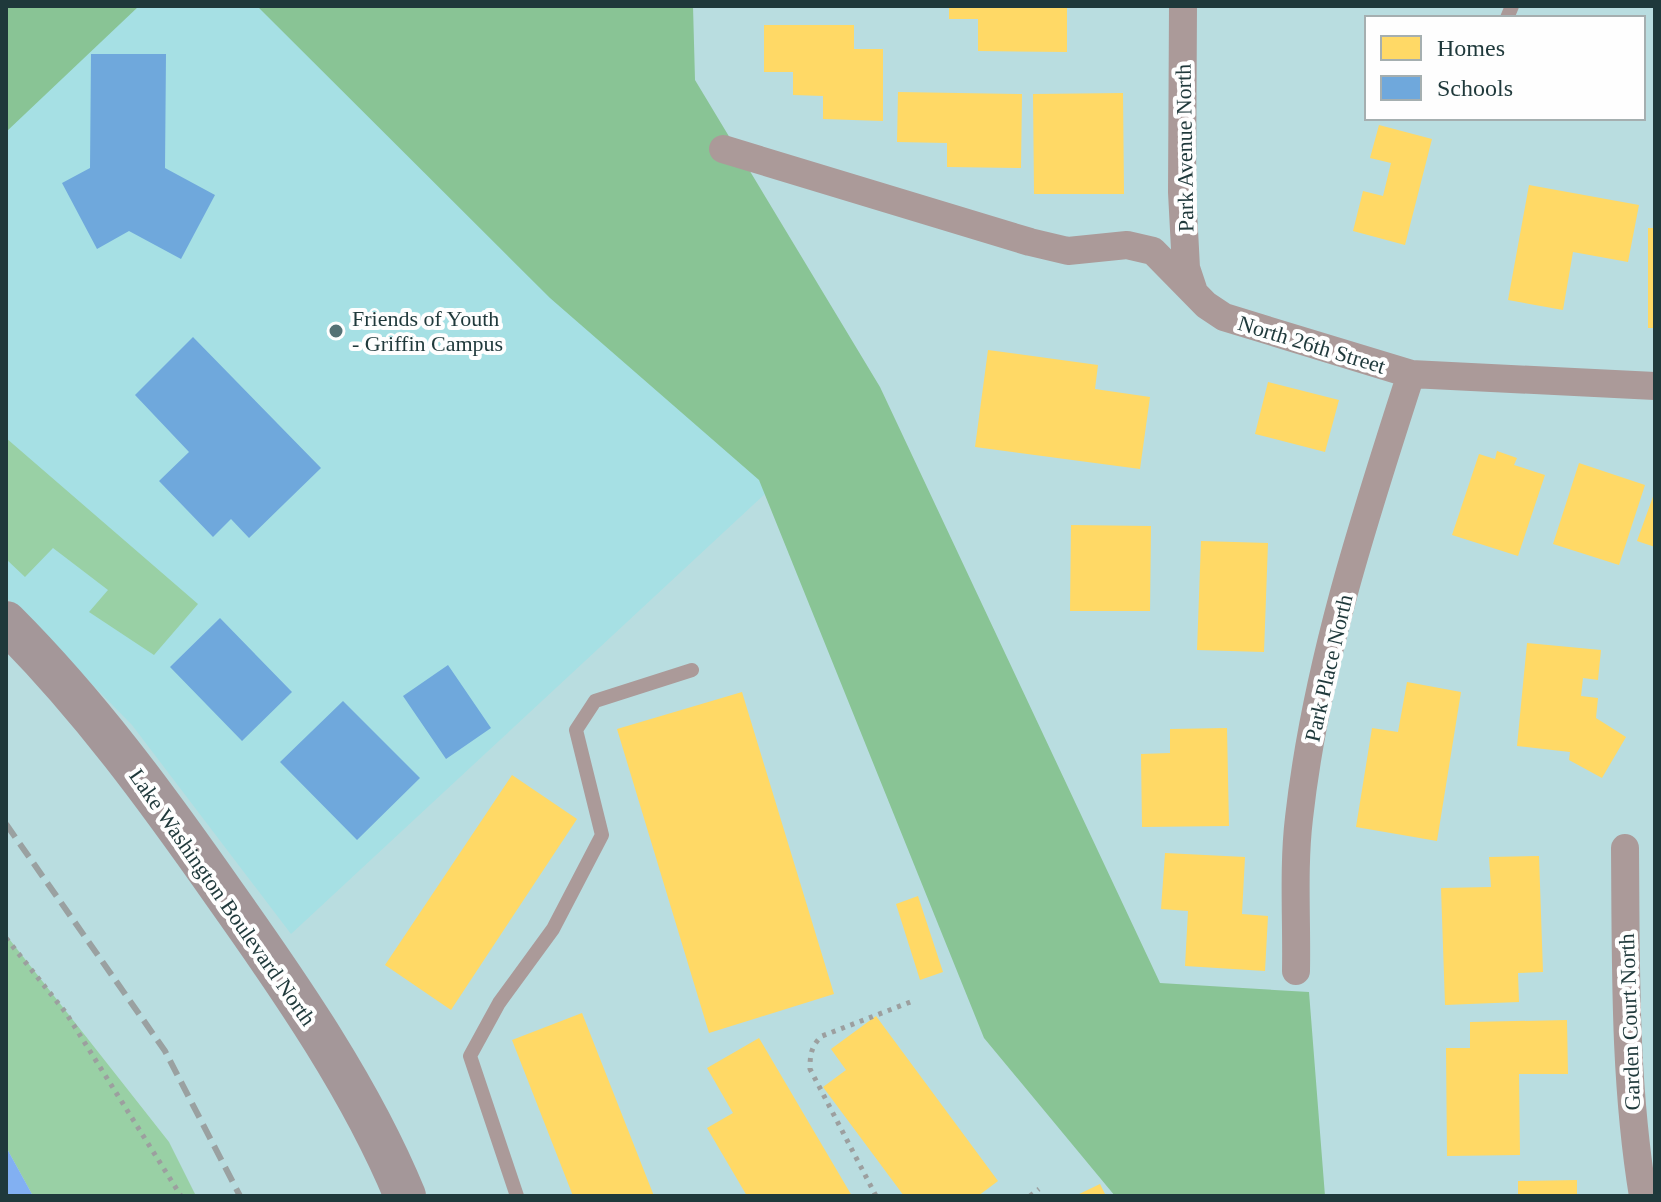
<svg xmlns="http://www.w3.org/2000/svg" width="1661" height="1202" font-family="Georgia,serif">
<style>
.built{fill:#a6e0e4}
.green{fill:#99d0a5}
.forest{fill:#89c495}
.water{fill:#82b0f2}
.homes{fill:#ffd966}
.schools{fill:#6fa8dc}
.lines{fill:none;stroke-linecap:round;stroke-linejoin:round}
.path{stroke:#9c9f9f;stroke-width:5;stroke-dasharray:4 6;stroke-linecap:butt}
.lane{stroke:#ab9a99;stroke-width:14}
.street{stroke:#ab9a99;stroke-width:28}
.secondary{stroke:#a49799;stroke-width:42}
.rail{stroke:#9aa1a1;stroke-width:6;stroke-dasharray:16 8;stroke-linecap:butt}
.poi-dot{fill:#557275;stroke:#fefefe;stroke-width:3}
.labels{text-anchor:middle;stroke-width:8;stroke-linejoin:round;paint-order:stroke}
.street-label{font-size:22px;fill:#1f393b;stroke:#fefefe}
.poi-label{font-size:22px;fill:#1f393b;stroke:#fefefe;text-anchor:start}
</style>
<rect width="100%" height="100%" fill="#b9dde0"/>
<path class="built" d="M 6,6 L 408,6 L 573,182 L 767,492 L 291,934 L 132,725 L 6,597 Z"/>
<path class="green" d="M 6,438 L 198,604 L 154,655 L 89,612 L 108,590 L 53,548 L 25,577 L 6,559 Z
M 6,935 L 169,1142 L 196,1196 L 33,1196 L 6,1147 Z"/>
<path class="forest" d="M 6,6 L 139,6 L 6,132 Z
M 257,6 L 693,6 L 695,80 L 880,387 L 1160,983 L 1309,992 L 1325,1196 L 1115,1196 L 984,1038 L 759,480 L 550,298 Z"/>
<path class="water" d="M 6,1147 L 33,1196 L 6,1196 Z"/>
<path class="homes" d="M 949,6 L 1067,6 L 1067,52 L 978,51 L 978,19 L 949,19 Z
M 764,25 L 854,25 L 854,49 L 883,49 L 883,121 L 823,119 L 823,96 L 793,95 L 793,72 L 764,72 Z
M 898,92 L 1022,94 L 1021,168 L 947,167 L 947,143 L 897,142 Z
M 1123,93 L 1124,194 L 1034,194 L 1033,94 Z
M 1379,125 L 1432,139 L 1405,245 L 1353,231 L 1363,191 L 1383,196 L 1391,163 L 1370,158 Z
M 1529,185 L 1639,205 L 1628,262 L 1573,252 L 1563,310 L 1508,300 Z
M 1648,228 L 1655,228 L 1655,328 L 1648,328 Z
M 988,350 L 1098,365 L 1095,389 L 1150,397 L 1140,469 L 975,447 Z
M 1268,382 L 1339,400 L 1325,452 L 1255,434 Z
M 1497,451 L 1517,458 L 1514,465 L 1545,475 L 1518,556 L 1452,535 L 1479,454 L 1495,459 Z
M 1579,463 L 1645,485 L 1619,565 L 1553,544 Z
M 1655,491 L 1655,547 L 1637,541 Z
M 1071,525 L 1151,526 L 1150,611 L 1070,611 Z
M 1201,541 L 1268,543 L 1264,652 L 1197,650 Z
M 1527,643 L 1601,650 L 1598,680 L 1583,678 L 1581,696 L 1598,698 L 1596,718 L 1626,737 L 1602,778 L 1569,760 L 1570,752 L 1517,746 Z
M 1407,682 L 1461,692 L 1437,841 L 1356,827 L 1372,728 L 1398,732 Z
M 742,692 L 834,994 L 709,1033 L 617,729 Z
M 1227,728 L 1229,826 L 1142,827 L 1141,754 L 1170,753 L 1170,729 Z
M 512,775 L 577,819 L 451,1010 L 385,965 Z
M 1165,853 L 1245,857 L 1242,914 L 1268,916 L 1265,971 L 1185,966 L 1188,911 L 1161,909 Z
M 1539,856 L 1543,972 L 1518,973 L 1519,1002 L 1445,1005 L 1441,888 L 1491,887 L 1489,857 Z
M 918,896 L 943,972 L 920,980 L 896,904 Z
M 582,1013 L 654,1196 L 573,1196 L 512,1040 Z
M 876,1016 L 998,1181 L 978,1196 L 904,1196 L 823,1087 L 846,1070 L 831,1049 Z
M 1567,1020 L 1568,1074 L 1519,1074 L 1520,1155 L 1447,1156 L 1446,1048 L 1470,1048 L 1470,1022 Z
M 759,1038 L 852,1196 L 747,1196 L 707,1128 L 733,1113 L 707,1068 Z
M 1577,1180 L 1577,1196 L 1518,1196 L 1518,1181 Z
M 1100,1184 L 1106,1196 L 1075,1196 Z"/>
<path class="schools" d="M 91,54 L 166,54 L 165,168 L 215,195 L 181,259 L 129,231 L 97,249 L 62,183 L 90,168 Z
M 193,337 L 321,468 L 249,538 L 231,519 L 213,537 L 159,481 L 189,452 L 135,395 Z
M 220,618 L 292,692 L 242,741 L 170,667 Z
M 448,665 L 491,728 L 446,759 L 403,696 Z
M 343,701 L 420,778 L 357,840 L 280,762 Z"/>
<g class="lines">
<path class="path" d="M 6,938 L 66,1013 L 181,1196
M 876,1196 L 810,1069 C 810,1055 811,1046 822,1036 L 913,1001
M 1030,1196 L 1039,1189"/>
<path class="lane" d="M 1507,18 L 1512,6
M 517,1196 L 470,1056 L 499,1003 L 553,929 L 602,835 L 576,730 L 595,701 L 692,670"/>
<path class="street" d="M 1183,6 L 1182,192 L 1186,268 L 1193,289
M 723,149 L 1030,242 L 1068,251 L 1127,245 L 1153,251 L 1206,305 L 1224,317 L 1411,374 L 1655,386
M 1625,848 C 1626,965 1624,1080 1643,1196
M 1296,971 C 1297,920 1293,868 1299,818 C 1316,666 1364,519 1411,374"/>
<path class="secondary" d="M 6,622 C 90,706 157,798 225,895 C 291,988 362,1091 405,1196"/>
<path class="rail" d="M 6,824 L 165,1051 L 240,1196"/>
</g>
<circle class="poi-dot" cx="336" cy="331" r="8"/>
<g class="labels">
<g class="street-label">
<text transform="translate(1184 148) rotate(-91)" y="8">Park Avenue North</text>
<text transform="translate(1312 344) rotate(17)" y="8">North 26th Street</text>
<text transform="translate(1328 668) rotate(-77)" y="8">Park Place North</text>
<text transform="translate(223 897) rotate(55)" y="8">Lake Washington Boulevard North</text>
<text transform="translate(1629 1022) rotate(-92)" y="8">Garden Court North</text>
</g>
<g class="poi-label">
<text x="352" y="326">Friends of Youth<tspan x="352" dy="25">- Griffin Campus</tspan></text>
</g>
</g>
<rect width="1661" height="1202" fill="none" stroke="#1f393b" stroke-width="16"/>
<rect x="1365" y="16" width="280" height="104" fill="#fefefe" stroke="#a5afb0" stroke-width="2"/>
<rect x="1381" y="36" width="40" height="24" fill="#ffd966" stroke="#a5afb0" stroke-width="2"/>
<text x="1437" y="56" font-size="24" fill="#1f393b">Homes</text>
<rect x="1381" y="76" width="40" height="24" fill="#6fa8dc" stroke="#a5afb0" stroke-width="2"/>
<text x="1437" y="96" font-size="24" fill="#1f393b">Schools</text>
</svg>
